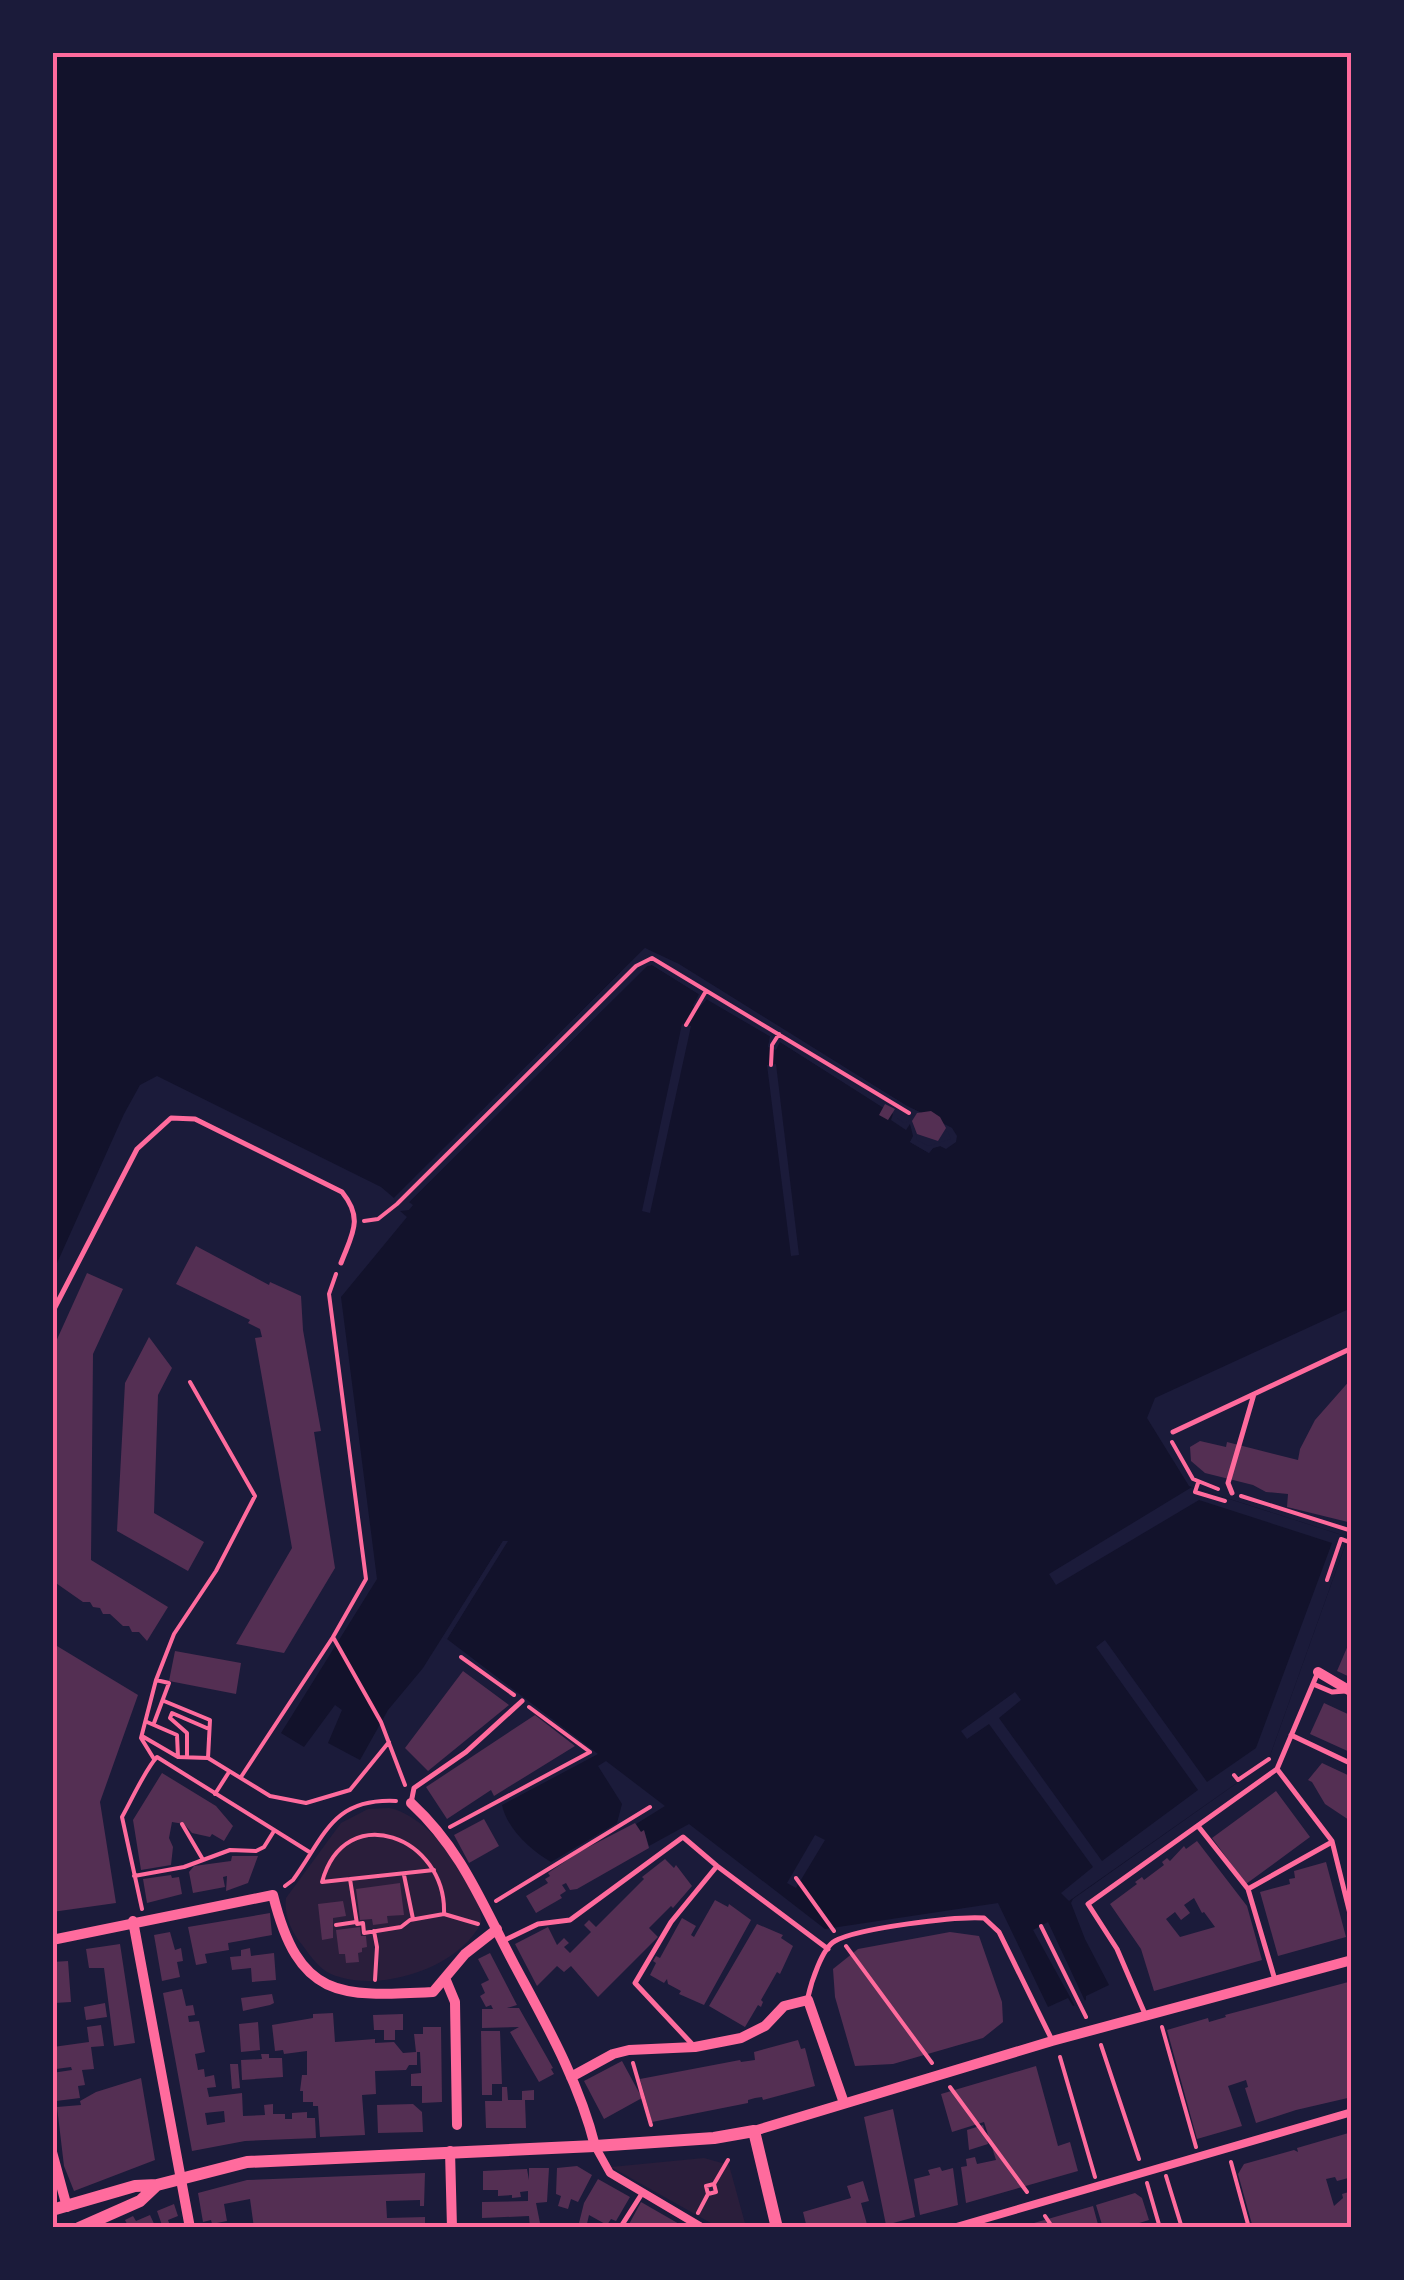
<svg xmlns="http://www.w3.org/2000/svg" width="1404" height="2280" font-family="'Fira Sans',sans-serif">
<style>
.green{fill:#2a1e3b}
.water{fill:#12122b}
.pier{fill:#1b1b3a}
.building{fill:#542f53;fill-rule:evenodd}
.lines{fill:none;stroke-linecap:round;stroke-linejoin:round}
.path{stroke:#ff6b9d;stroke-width:4}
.service{stroke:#ff6b9d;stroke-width:5}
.pedestrian{stroke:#ff6b9d;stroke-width:8}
.minor{stroke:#ff6b9d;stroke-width:10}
.tertiary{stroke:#ff6b9d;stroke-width:12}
.neatline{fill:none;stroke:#ff6b9d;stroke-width:4}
</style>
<rect width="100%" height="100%" fill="#1b1b3a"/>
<path class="green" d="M 389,1808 C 427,1814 484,1885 481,1923 C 458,1969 377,1994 331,1974 C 318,1969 308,1952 299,1941 C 290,1928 284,1914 286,1898 L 341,1823 L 368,1809 Z
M 704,2158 L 729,2165 L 746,2227 L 718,2227 L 611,2167 Z"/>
<path class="water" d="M 53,53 L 1351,53 L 1351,1308 L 1155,1398 L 1147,1418 L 1189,1486 L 1348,1537 L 1268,1761 L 1073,1899 L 1071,1903 L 1085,1939 L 1109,1985 L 1086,1996 L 1086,2000 L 1073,2006 L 1068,1998 L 1048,2007 L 998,1903 L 825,1929 L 689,1824 L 649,1846 L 644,1831 L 641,1832 L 636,1824 L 665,1806 L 606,1761 L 598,1766 L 622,1804 L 617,1823 L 551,1862 C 531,1850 507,1829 502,1805 L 598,1754 L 447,1639 L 507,1541 L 503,1541 L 423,1668 L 388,1710 L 360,1760 L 328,1743 L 342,1710 L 335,1705 L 304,1747 L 281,1733 L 377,1579 L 341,1297 L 407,1217 L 400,1211 L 647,966 L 652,965 L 700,995 L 693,1005 L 698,1009 L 706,999 L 771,1037 L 768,1046 L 780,1042 L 894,1114 L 905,1129 L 910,1123 L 914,1136 L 910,1142 L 929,1153 L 933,1148 L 956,1142 L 952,1128 L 907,1106 L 645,948 L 394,1198 L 381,1187 L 157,1076 L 140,1085 L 124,1114 L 53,1272 Z"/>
<path class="pier" d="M 645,948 L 679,964 L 907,1106 L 952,1128 L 957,1136 L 956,1142 L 946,1149 L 940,1146 L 933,1148 L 929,1153 L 910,1142 L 913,1136 L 910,1124 L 906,1130 L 891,1120 L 893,1114 L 780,1042 L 776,1050 L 768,1047 L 770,1036 L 707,999 L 698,1009 L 693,1006 L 699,994 L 652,965 L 647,966 L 474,1137 L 409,1202 L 413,1205 L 409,1210 L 400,1211 L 398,1206 L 470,1133 L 643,963 L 651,960 L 775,1034 L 775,1041 L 782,1038 L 897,1110 L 897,1118 L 904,1123 L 913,1119 L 917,1140 L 928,1146 L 951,1139 L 948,1132 L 904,1110 L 676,968 L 646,954 L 396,1202 L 394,1198 Z
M 682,1024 L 691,1026 L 650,1213 L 642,1211 Z
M 776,1064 L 799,1255 L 791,1256 L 767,1065 Z
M 1192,1487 L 1348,1537 L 1268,1761 L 1069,1901 L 1061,1893 L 1093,1867 L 989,1724 L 967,1739 L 961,1731 L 1015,1692 L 1021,1700 L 999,1718 L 1102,1861 L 1198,1790 L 1096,1647 L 1105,1640 L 1207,1782 L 1256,1748 L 1332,1543 L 1199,1500 L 1056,1585 L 1049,1574 Z
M 503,1541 L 508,1541 L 447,1639 L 443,1637 Z
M 815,1835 L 825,1840 L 796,1888 L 787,1883 Z
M 1048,1922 L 1085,2001 L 1075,2006 L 1033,1930 Z"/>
<path class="building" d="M 885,1104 L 895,1109 L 888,1120 L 879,1115 Z
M 931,1111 L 940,1117 L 946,1128 L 938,1141 L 917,1134 L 912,1121 L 917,1113 Z
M 196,1246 L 269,1285 L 270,1282 L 301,1296 L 303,1330 L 321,1431 L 314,1432 L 335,1568 L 284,1653 L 236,1644 L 292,1548 L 255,1338 L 262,1337 L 260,1329 L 248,1323 L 250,1320 L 176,1284 Z
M 87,1273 L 123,1289 L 93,1354 L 91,1560 L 168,1607 L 147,1641 L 139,1632 L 132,1632 L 129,1626 L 123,1626 L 110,1614 L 103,1614 L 100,1608 L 93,1607 L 90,1602 L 83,1602 L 53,1581 L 54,1346 Z
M 149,1337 L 172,1368 L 158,1395 L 154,1513 L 204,1542 L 188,1571 L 117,1531 L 125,1383 Z
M 1352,1378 L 1352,1523 L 1287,1507 L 1288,1494 L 1266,1492 L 1253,1485 L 1205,1473 L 1191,1461 L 1190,1447 L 1200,1441 L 1226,1447 L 1227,1442 L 1298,1460 L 1300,1449 L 1315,1420 Z
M 1352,1636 L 1352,1678 L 1337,1671 Z
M 52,1643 L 138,1695 L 100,1802 L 116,1903 L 52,1912 Z
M 175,1651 L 241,1663 L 236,1694 L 169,1681 Z
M 463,1671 L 509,1705 L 428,1771 L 405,1748 Z
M 1324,1703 L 1352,1716 L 1352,1753 L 1310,1734 Z
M 535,1715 L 575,1746 L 494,1796 L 491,1790 L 447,1819 L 426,1787 Z
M 1322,1763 L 1352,1777 L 1352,1822 L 1325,1804 L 1312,1782 L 1308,1780 Z
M 162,1773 L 216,1806 L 233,1826 L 224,1841 L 212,1834 L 210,1837 L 192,1833 L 184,1824 L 172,1822 L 169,1838 L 173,1847 L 171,1865 L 141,1870 L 133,1820 Z
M 1276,1791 L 1310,1837 L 1246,1884 L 1212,1838 Z
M 484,1819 L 499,1846 L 469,1863 L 454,1835 Z
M 635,1823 L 641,1832 L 644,1830 L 649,1848 L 577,1889 L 570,1890 L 566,1883 L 562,1885 L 566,1891 L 560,1895 L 562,1898 L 536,1913 L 526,1896 L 548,1883 L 545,1879 L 550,1876 L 548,1873 L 579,1852 Z
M 1197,1841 L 1247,1906 L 1262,1960 L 1154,1991 L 1141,1949 L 1110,1904 L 1137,1884 L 1135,1882 L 1142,1877 L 1144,1880 L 1164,1865 L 1162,1862 L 1167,1858 L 1170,1861 L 1184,1846 L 1186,1849 ZM 1194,1898 L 1202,1913 L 1204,1912 L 1215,1927 L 1180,1937 L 1166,1919 L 1175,1912 L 1181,1920 L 1190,1913 L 1184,1905 Z
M 232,1856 L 258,1856 L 248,1883 L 226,1891 L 227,1876 L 223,1877 L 225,1887 L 193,1893 L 189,1872 L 194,1866 L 231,1861 Z
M 665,1859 L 674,1868 L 676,1865 L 692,1886 L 673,1908 L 671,1906 L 649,1928 L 658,1937 L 598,1997 L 571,1966 L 564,1972 L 557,1966 L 537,1986 L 515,1944 L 548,1927 L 557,1945 L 564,1938 L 569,1943 L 564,1947 L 570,1953 L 591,1932 L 584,1925 L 589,1920 L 596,1927 L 644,1879 L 642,1877 Z
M 1326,1862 L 1346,1937 L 1278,1956 L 1260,1892 L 1290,1884 L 1289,1879 L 1295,1878 L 1294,1871 Z
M 171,1875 L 172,1878 L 179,1877 L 182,1894 L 147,1903 L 143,1879 Z
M 400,1883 L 404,1915 L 387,1916 L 388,1923 L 373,1925 L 372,1919 L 360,1920 L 356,1889 Z
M 715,1900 L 728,1907 L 729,1904 L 751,1920 L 704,2005 L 679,1994 L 681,1991 L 668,1984 L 667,1979 L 664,1983 L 650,1975 L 656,1963 L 653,1961 L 656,1956 L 660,1958 L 682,1918 L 696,1926 L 691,1935 L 694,1937 Z
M 343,1901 L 346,1916 L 333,1918 L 333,1938 L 322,1940 L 318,1904 Z
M 270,1913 L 272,1935 L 228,1943 L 229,1950 L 205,1954 L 207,1963 L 196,1965 L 188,1927 Z
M 757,1924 L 783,1935 L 781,1938 L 793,1946 L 780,1974 L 777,1972 L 761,2000 L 763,2002 L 761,2007 L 758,2005 L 745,2027 L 709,2006 Z
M 360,1927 L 361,1936 L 366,1936 L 367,1947 L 362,1948 L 362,1952 L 358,1953 L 359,1962 L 346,1963 L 345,1954 L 339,1954 L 336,1930 Z
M 170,1932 L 175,1950 L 181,1948 L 183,1961 L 177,1962 L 180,1977 L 162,1981 L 154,1935 Z
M 950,1932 L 979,1936 L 1002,2002 L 1003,2022 L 983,2038 L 893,2064 L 855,2066 L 835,1997 L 833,1969 L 858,1949 Z
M 120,1944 L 135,2043 L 114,2046 L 104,1968 L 89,1968 L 86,1949 Z
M 250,1948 L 251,1956 L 274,1953 L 276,1980 L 252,1982 L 251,1968 L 232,1970 L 230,1957 L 241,1956 L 241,1950 Z
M 490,1953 L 517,2005 L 507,2008 L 519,2008 L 553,2068 L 551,2069 L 554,2074 L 539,2082 L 510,2032 L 519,2027 L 482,2028 L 482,2009 L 493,2009 L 491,2005 L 486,2007 L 480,1996 L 485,1993 L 481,1984 L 489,1980 L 478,1959 Z
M 68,1961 L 71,2002 L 54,2003 L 52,1962 Z
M 1352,1981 L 1352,2097 L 1296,2110 L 1256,2123 L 1245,2088 L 1248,2087 L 1246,2080 L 1228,2086 L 1242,2126 L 1197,2139 L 1167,2030 L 1208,2018 L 1209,2022 L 1226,2017 L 1225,2015 Z
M 182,1989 L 186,2006 L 193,2005 L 195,2015 L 188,2016 L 189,2022 L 199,2021 L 203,2042 L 205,2052 L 195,2054 L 198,2070 L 204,2069 L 205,2077 L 214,2075 L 216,2087 L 207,2088 L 209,2097 L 242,2093 L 243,2116 L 265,2115 L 264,2105 L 273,2104 L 273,2114 L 285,2114 L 285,2119 L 292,2119 L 292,2113 L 307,2112 L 307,2118 L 315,2118 L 316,2138 L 245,2141 L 192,2151 L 163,1993 ZM 224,2111 L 225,2122 L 207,2125 L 205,2113 Z
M 272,1994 L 274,2003 L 270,2005 L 243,2011 L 241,1998 Z
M 105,2003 L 107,2017 L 86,2020 L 84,2007 Z
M 333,2013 L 335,2042 L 375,2039 L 375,2043 L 394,2042 L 403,2053 L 416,2052 L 414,2034 L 423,2034 L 423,2027 L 441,2027 L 442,2102 L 422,2103 L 422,2086 L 411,2086 L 411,2074 L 421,2073 L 420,2052 L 417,2052 L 417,2065 L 409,2065 L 406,2070 L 375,2071 L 376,2094 L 362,2095 L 365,2135 L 320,2137 L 318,2106 L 313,2106 L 313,2102 L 303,2102 L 303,2091 L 300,2091 L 302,2075 L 307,2075 L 307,2051 L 284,2054 L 283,2050 L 275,2051 L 272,2025 L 313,2018 L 313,2014 Z
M 403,2014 L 403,2030 L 395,2030 L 395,2040 L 384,2040 L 384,2030 L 374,2030 L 373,2015 Z
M 258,2022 L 260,2050 L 241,2052 L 239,2024 Z
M 101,2025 L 104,2046 L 91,2047 L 94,2069 L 82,2070 L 85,2085 L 78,2086 L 80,2098 L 56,2101 L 52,2073 L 72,2070 L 71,2067 L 56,2069 L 53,2047 L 89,2042 L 87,2027 Z
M 481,2031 L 500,2031 L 502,2084 L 492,2084 L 492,2095 L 482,2095 Z
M 798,2040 L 801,2049 L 805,2048 L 815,2086 L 763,2100 L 762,2097 L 755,2098 L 748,2100 L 748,2103 L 652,2122 L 640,2079 L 740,2060 L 741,2062 L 755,2060 L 754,2052 Z
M 261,2054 L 269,2054 L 269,2058 L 282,2058 L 283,2077 L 242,2080 L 241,2060 L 262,2059 Z
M 622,2061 L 642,2098 L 604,2119 L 584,2081 Z
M 230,2064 L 238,2064 L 240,2088 L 232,2089 Z
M 1036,2066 L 1058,2146 L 1070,2142 L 1078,2171 L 966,2203 L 961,2167 L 967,2166 L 966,2159 L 975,2157 L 977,2164 L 996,2160 L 984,2122 L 952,2132 L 941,2094 Z
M 141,2078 L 155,2160 L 74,2191 L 64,2166 L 57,2107 L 81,2105 L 80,2101 L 96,2092 Z
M 502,2087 L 507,2087 L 508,2100 L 525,2100 L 526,2128 L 486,2128 L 485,2101 L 502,2101 Z
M 534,2090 L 534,2100 L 522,2100 L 522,2091 Z
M 413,2104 L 422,2112 L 423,2132 L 378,2133 L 377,2105 Z
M 893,2109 L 915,2217 L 886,2225 L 864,2117 Z
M 983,2125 L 988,2144 L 969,2150 L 967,2130 Z
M 1352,2132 L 1352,2177 L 1337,2181 L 1335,2177 L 1326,2179 L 1334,2206 L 1343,2198 L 1342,2194 L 1352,2191 L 1352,2228 L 1253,2228 L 1238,2174 L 1244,2164 L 1294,2150 L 1298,2152 L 1297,2148 Z
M 577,2166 L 592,2175 L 578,2202 L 571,2199 L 568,2209 L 558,2206 L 561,2196 L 556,2194 L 557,2168 Z
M 940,2167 L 942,2171 L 953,2168 L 958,2205 L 920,2215 L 914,2179 L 930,2175 L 928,2170 Z
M 529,2168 L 549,2168 L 547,2202 L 536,2203 L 541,2228 L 530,2228 L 529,2216 L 482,2218 L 482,2202 L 528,2201 L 528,2191 L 520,2192 L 521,2197 L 512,2198 L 512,2195 L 498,2196 L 498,2190 L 483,2190 L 483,2171 L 527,2169 L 529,2180 Z
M 425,2173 L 424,2206 L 420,2206 L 420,2200 L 386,2201 L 387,2218 L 425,2217 L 425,2228 L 254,2228 L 250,2199 L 224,2204 L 227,2221 L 212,2224 L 211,2220 L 203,2222 L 198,2193 L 247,2180 Z
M 598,2179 L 630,2197 L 616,2221 L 611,2219 L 607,2225 L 589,2215 L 586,2228 L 578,2227 L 584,2203 Z
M 863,2181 L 869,2201 L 861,2203 L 868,2228 L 797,2228 L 806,2224 L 803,2212 L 851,2198 L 847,2186 Z
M 1135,2193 L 1142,2198 L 1149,2220 L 1123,2228 L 1103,2228 L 1096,2205 Z
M 641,2202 L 674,2221 L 686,2228 L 627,2228 Z
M 174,2204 L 178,2216 L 168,2220 L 171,2228 L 163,2228 L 157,2211 Z
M 1093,2206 L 1099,2228 L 1035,2228 L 1034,2223 Z
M 150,2215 L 156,2228 L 129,2228 L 125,2220 L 133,2216 L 136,2221 Z"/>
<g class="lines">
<path class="path" d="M 686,1025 L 706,991
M 771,1065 L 772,1045 L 779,1034
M 364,1221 L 378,1219 L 397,1204 L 636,966 L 652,958 L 909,1113
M 1172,1442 L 1193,1479 L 1218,1489
M 1198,1483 L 1195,1492 L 1225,1501
M 1241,1496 L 1352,1531
M 1327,1580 L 1341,1539 L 1352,1543
M 333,1637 L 366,1579 L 329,1294 L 336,1274
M 461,1657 L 514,1695
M 164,1701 L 210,1720 L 208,1758
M 147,1722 L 177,1735 L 178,1757
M 154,1723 L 169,1683 L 156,1680
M 142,1736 L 178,1757 L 208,1758 L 270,1796 L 306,1803 L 350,1790 L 389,1742
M 187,1757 L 187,1733 L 170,1718 L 172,1713 L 209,1729
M 154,1759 L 141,1738 L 156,1680 L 174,1634 L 216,1571 L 255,1496 L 190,1382
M 1234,1775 L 1238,1780 L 1269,1759
M 241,1777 L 333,1637 L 381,1722 L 405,1785
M 215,1794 L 229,1772
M 182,1824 L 202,1858
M 450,1827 L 590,1752 L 529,1707
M 434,1870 L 322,1882 C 345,1798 447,1837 444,1914
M 404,1875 L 413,1919
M 134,1876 L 184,1867 L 230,1850 L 256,1851 L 264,1847 L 274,1831
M 796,1878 L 834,1931
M 350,1879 L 357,1924 L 363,1923 L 364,1933 L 401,1927 L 410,1920 L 444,1914 L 478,1924
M 285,1886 L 293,1880 C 325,1836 332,1798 396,1801
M 496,1901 L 650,1807
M 142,1909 L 122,1817 C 131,1801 146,1768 157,1757 L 311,1853
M 336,1925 L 356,1922
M 1041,1926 L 1086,2017
M 374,1931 L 377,1947 L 375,1980
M 846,1946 L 932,2063
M 1162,2027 L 1196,2147
M 1101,2045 L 1139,2159
M 1060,2057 L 1095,2177
M 633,2063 L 651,2125
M 950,2087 L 1027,2192
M 1231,2162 L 1249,2228
M 1166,2176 L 1182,2228
M 1147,2183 L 1160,2228
M 714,2184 L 728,2160
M 698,2213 L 708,2194 L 706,2186 L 714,2184 L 716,2192 L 708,2194
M 1045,2216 L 1053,2228"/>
<path class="service" d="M 52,1313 L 137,1149 L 171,1118 L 195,1119 L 342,1192 C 364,1219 352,1234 341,1263
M 1173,1432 L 1254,1394
M 1232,1493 L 1228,1483 L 1254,1394 L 1352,1348
M 1313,1684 L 1332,1692 L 1345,1691
M 1291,1735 L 1352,1764
M 1277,1769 L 1332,1841 L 1352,1922
M 1277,1769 L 1318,1672
M 411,1803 L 414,1788 L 466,1752 L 522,1701
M 1198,1826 L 1248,1889 L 1275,1980
M 1248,1889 L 1332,1842
M 505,1940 L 538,1924 L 570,1920 L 683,1837 L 717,1866 L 828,1949
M 808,1997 C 811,1983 822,1948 835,1941 C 858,1928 957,1916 984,1918 L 999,1932 L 1051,2038
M 1145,2014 L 1117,1949 L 1088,1904 L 1277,1769
M 692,2044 L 635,1983 L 671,1922 L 717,1866
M 620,2228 L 643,2192"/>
<path class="pedestrian" d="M 595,2146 L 610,2173 L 703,2228
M 953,2228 L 1352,2112"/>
<path class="minor" d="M 1318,1672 L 1352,1692
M 411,1803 C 462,1850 482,1904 514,1964 C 545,2022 579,2081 595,2146
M 133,1921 L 190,2228
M 52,1940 L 273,1895 C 299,1999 338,1997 433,1992 L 465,1954 L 497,1929
M 445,1978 L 455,2002 L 457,2125
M 571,2077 L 613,2054 L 629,2050 L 695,2047 L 741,2038 L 765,2026 L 784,2006 L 808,2000 L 844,2103
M 754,2131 L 1052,2041 L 1352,1960
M 450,2151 L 452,2228
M 52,2152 L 67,2207"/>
<path class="tertiary" d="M 52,2210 L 135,2186 L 157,2185 L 247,2162 L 595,2146 L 714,2138 L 754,2131 L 777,2228
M 79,2228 L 140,2201 L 157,2185"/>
</g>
<rect width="1404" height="2280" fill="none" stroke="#1b1b3a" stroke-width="110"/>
<rect x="55" y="55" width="1294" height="2170" class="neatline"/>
</svg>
